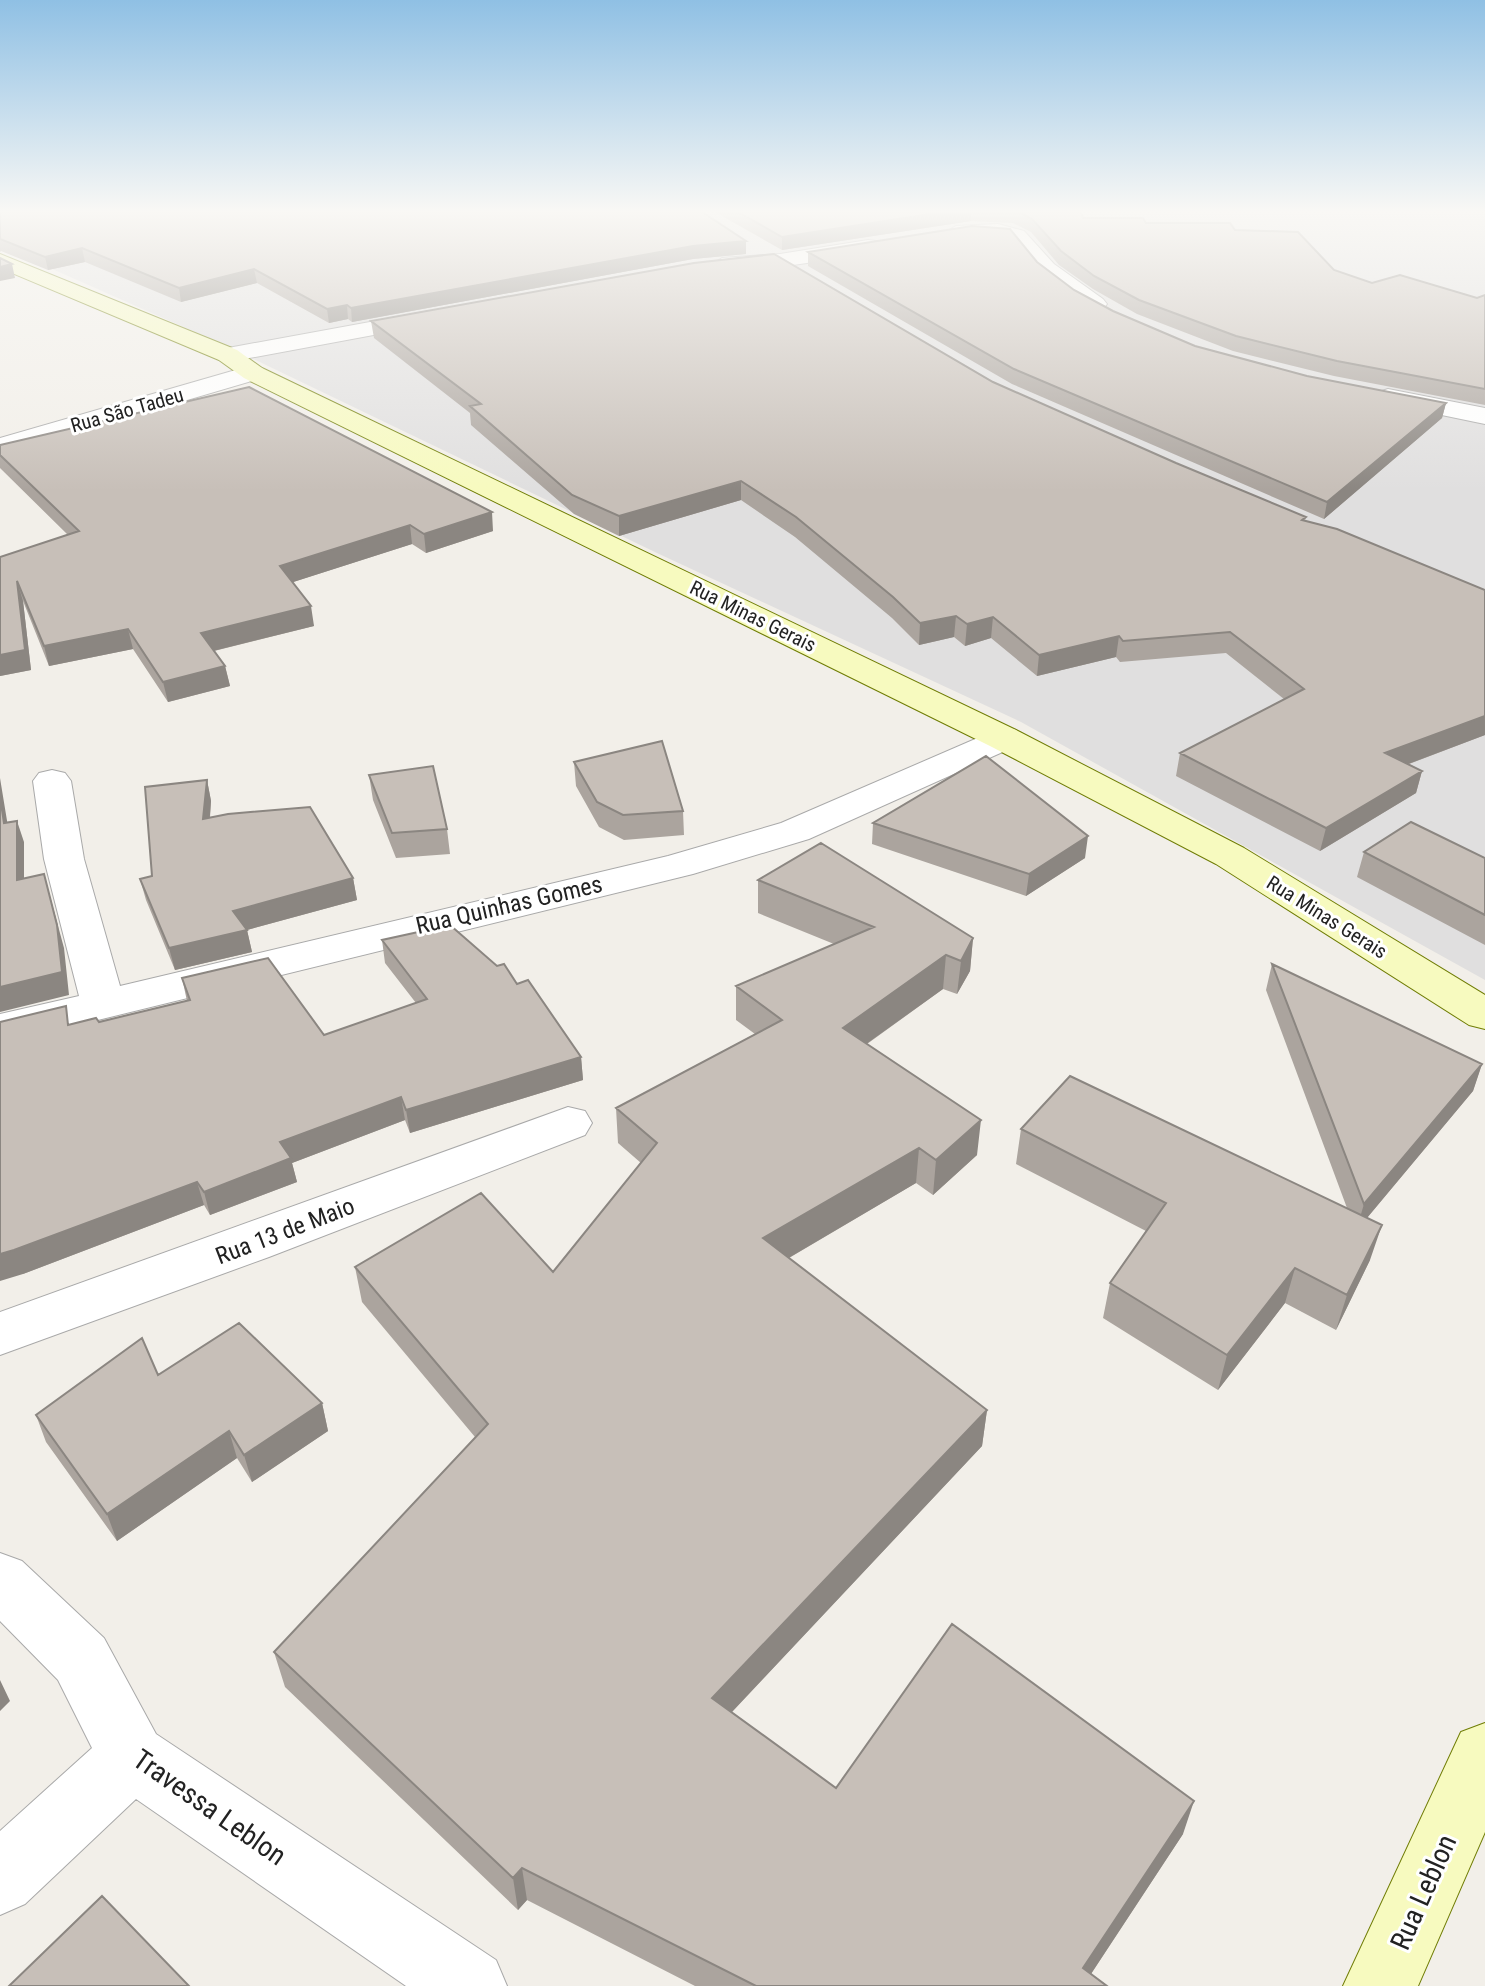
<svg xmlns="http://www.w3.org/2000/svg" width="1485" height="1986" font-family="'Roboto Condensed',sans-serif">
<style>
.residential{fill:#e0dfdf}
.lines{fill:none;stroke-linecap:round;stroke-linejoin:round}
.street-casing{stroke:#a9a9a9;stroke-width:2}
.secondary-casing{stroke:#707d05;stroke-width:2}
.street{fill:#fff;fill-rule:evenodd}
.secondary{fill:#f7fabf;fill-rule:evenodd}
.wall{fill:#aba49e}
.shaded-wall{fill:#8b8681}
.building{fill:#c7bfb8;stroke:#8b8681;stroke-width:2}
.labels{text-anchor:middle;stroke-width:6;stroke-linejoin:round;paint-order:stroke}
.far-street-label{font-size:20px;fill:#222;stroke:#fff}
.street-label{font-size:24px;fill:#222;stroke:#fff}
.near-street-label{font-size:28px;fill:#222;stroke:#fff}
</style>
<rect width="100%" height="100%" fill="#f2efe9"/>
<path class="residential" d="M 0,213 L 1485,213 L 1485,980 L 1021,722 L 657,553 L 222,344 L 0,246 Z"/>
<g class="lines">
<g class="street-casing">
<path id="street" d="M 998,224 L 1024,231 L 1054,264 L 1103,299 L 1107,304 L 1103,309 C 1083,314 1048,285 1035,270 C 1027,261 1020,248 1011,241 C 993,227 960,249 946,232 L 956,226 Z
M 868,240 L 876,241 L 879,246 L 876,251 C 852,256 723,280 711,265 L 722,258 L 780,254 Z
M 430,311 L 438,313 L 442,318 L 438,323 L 228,362 L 219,360 L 216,355 L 219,350 L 228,348 Z
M 253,365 L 262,368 L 266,373 L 262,378 L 0,455 L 0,438 Z
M 1388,389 L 1485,408 L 1485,424 L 1379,402 L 1375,397 L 1379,392 Z
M 1003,727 L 1016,730 L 1021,738 L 1016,746 L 809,839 L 693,874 L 0,1044 L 0,1014 L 79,996 L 44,859 L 33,781 L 39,773 L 52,770 L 65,773 L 71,781 L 84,859 L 120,986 L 668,856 L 781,823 Z
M 568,1107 L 585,1111 L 592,1123 L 585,1135 L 269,1257 L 0,1355 L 0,1312 Z
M 0,1553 L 22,1561 L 104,1638 L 156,1734 L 496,1960 L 507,1986 L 406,1986 L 136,1799 L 25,1904 L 0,1915 L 0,1831 L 92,1748 L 58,1680 L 0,1621 Z"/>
</g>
<g class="secondary-casing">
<path id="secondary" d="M 0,254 L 237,350 L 262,368 L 1016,730 L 1244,848 L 1485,995 L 1485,1029 L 1469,1025 L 1216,864 L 990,746 L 244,378 L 219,360 L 0,268 Z
M 1485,1723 L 1485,1832 L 1418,1986 L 1343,1986 L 1461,1732 Z"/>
</g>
<use href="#street" class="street"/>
<use href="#secondary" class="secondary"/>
</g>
<path class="wall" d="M 0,212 L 746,254 L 693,259 L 352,322 L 348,319 L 329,323 L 257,283 L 181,302 L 85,262 L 48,270 L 1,251 L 0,252 Z
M 715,212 L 1081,212 L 1083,218 L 1235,230 L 1334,270 L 1372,283 L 1477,298 L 1485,295 L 1485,405 L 1334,376 L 1233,351 L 1137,314 L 1093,289 L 1059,265 L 1031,232 L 1013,223 L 971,221 L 782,250 Z
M 808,252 L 1037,262 L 1074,290 L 1113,311 L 1195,346 L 1307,376 L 1446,403 L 1442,418 L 1324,519 L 1012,384 L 808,266 Z
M 371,321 L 993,382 L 1176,463 L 1306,517 L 1305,521 L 1485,735 L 1409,764 L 1422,771 L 1416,793 L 1320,851 L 1176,776 L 1180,753 L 1284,699 L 1226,653 L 1120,662 L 1116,657 L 1037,676 L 991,638 L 965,646 L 954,637 L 919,645 L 892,618 L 795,537 L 741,500 L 619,536 L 574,514 L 471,425 L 470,413 L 374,338 Z
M 0,445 L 493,531 L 426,553 L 412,544 L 293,582 L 314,626 L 214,651 L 225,666 L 230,686 L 168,702 L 133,649 L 49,666 L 23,601 L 31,670 L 0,676 L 0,557 L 68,535 L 0,468 Z
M 574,762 L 683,811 L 684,835 L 624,840 L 599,827 L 576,786 Z
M 369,775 L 447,829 L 450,854 L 396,858 L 373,800 Z
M 207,780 L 211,801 L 210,818 L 353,878 L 357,900 L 247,930 L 252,952 L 175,970 L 146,900 L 140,879 L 152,876 Z
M 873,823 L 1085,858 L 1026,896 L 872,844 Z
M 1364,852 L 1485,858 L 1485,945 L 1357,877 Z
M 758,880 L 973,938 L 970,971 L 957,994 L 943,989 L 867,1044 L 977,1155 L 933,1195 L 916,1183 L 789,1258 L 987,1410 L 982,1446 L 732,1712 L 836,1788 L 1183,1834 L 1091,1974 L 1107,1986 L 695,1986 L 527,1900 L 518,1910 L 285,1687 L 274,1652 L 475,1437 L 362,1302 L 355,1267 L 553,1272 L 641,1163 L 618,1143 L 616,1108 L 755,1034 L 736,1020 L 736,986 L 834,944 L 758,913 Z
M 382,940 L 517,984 L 581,1057 L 583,1080 L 410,1133 L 405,1120 L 292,1163 L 297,1182 L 210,1215 L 204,1205 L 23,1274 L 72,1024 L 99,1022 L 187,1001 L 182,978 L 324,1035 L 416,1003 L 385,963 Z
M 1272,964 L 1482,1064 L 1473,1091 L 1367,1218 L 1370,1260 L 1336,1330 L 1285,1303 L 1218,1390 L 1103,1318 L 1110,1283 L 1146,1231 L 1016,1164 L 1021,1129 L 1347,1208 L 1266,990 Z
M 158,1375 L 322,1403 L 328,1431 L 252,1482 L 237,1458 L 117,1541 L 46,1442 L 36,1415 Z"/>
<path class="shaded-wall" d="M 943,212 L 971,212 L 971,221 L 782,250 L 782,237 Z
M 746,241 L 746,254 L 693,259 L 352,322 L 351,308 L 693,246 Z
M 82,248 L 85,262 L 48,270 L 45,257 Z
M 12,264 L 15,278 L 0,281 L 0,267 Z
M 254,269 L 257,283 L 181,302 L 179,288 Z
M 347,305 L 348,319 L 329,323 L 327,309 Z
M 1446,403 L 1442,418 L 1324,519 L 1327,502 Z
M 741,481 L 741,500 L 619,536 L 619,516 Z
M 492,512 L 493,531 L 426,553 L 424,534 Z
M 410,525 L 412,544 L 284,585 L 280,566 Z
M 17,581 L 23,601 L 31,670 L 0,676 L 0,655 Z
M 311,606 L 314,626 L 205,653 L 201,633 Z
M 956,616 L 954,637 L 919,645 L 920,623 Z
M 993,617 L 991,638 L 965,646 L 967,624 Z
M 128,629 L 133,649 L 49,666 L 44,646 Z
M 1119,636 L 1116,657 L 1037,676 L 1039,655 Z
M 225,666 L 230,686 L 168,702 L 163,682 Z
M 1485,716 L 1485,735 L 1379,775 L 1385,753 Z
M 1422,771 L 1416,793 L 1320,851 L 1326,828 Z
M 0,778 L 11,845 L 4,823 L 0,797 Z
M 207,780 L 211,801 L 208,840 L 203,819 Z
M 17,821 L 24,842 L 24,902 L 17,880 Z
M 1088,836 L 1085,858 L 1026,896 L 1029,874 Z
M 44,874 L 64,948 L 69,995 L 0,1012 L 0,987 Z
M 353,878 L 357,900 L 247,930 L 252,952 L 175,970 L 169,948 L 233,911 Z
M 973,938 L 970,971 L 957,994 L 961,961 Z
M 946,955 L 943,989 L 841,1062 L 843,1028 Z
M 581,1057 L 583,1080 L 410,1133 L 406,1110 Z
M 1482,1064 L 1473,1091 L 1356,1231 L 1364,1204 Z
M 401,1097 L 405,1120 L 292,1163 L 297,1182 L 210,1215 L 204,1192 L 280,1142 Z
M 981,1120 L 977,1155 L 933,1195 L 936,1160 Z
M 919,1148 L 916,1183 L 763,1273 L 763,1238 Z
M 197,1182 L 204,1205 L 23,1274 L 0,1281 L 0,1254 Z
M 1382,1225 L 1370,1260 L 1336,1330 L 1347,1295 Z
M 1295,1268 L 1285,1303 L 1218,1390 L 1227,1355 Z
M 322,1403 L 328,1431 L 252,1482 L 244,1455 Z
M 987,1410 L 982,1446 L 713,1732 L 712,1698 Z
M 229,1431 L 237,1458 L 117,1541 L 107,1514 Z
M 0,1680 L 10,1701 L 0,1711 Z
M 1194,1801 L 1183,1834 L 1083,1986 L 1083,1968 Z
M 522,1868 L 527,1900 L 518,1910 L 513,1878 Z"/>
<path class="building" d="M 0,212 L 702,212 L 746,241 L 693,246 L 351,308 L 347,305 L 327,309 L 254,269 L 179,288 L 82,248 L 45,257 L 0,239 Z
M 738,212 L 943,212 L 782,237 Z
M 1019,212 L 1081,212 L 1083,218 L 1143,218 L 1146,223 L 1230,223 L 1235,230 L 1298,232 L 1334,270 L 1372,283 L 1400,275 L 1477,298 L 1485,295 L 1485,389 L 1337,361 L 1236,336 L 1139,300 L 1094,276 L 1061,251 L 1032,219 Z
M 972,226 L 1010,229 L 1037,262 L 1074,290 L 1113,311 L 1195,346 L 1307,376 L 1446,403 L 1327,502 L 1014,369 L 808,252 Z
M 774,254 L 993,382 L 1176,463 L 1306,517 L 1302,520 L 1337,529 L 1485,590 L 1485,716 L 1385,753 L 1422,771 L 1326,828 L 1180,753 L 1304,689 L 1230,632 L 1123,641 L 1119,636 L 1039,655 L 993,617 L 967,624 L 956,616 L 920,623 L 893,597 L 796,517 L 741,481 L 619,516 L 572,495 L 470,406 L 481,404 L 371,321 L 694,263 Z
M 0,258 L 12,264 L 0,267 Z
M 249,387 L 492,512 L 424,534 L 410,525 L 280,566 L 311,606 L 201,633 L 225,666 L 163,682 L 128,629 L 44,646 L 17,581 L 25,650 L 0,655 L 0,557 L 79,531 L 0,455 L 0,445 Z
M 662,741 L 683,811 L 623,815 L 597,802 L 574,762 Z
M 986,756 L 1088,836 L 1029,874 L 873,823 Z
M 433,766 L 447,829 L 392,833 L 369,775 Z
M 207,780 L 203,819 L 228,814 L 310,807 L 353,878 L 233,911 L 247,930 L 169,948 L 140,879 L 152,876 L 145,787 Z
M 0,797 L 4,823 L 17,821 L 17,880 L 44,874 L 57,925 L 62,972 L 0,987 Z
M 1411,822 L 1485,858 L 1485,915 L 1364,852 Z
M 821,843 L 973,938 L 961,961 L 946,955 L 843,1028 L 981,1120 L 936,1160 L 919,1148 L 763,1238 L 987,1410 L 712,1698 L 836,1788 L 952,1624 L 1194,1801 L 1083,1968 L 1107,1986 L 756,1986 L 522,1868 L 513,1878 L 274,1652 L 488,1424 L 355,1267 L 481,1193 L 553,1272 L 657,1143 L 616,1108 L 782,1020 L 736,986 L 874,927 L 758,880 Z
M 450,925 L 497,966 L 504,964 L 517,984 L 528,980 L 581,1057 L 406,1110 L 401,1097 L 280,1142 L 291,1158 L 204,1192 L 197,1182 L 14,1250 L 0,1254 L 0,1022 L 66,1006 L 68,1025 L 96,1018 L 99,1022 L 190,1000 L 182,978 L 268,958 L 324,1035 L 427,999 L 382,940 Z
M 1272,964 L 1482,1064 L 1364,1204 Z
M 1070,1076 L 1382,1225 L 1347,1295 L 1295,1268 L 1227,1355 L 1110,1283 L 1166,1203 L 1021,1129 Z
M 239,1323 L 322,1403 L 244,1455 L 229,1431 L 107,1514 L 36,1415 L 142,1338 L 158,1375 Z
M 102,1896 L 189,1986 L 9,1986 Z"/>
<linearGradient id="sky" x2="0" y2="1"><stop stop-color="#8fc0e4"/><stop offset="0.43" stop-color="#f9f8f5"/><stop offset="1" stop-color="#f9f8f5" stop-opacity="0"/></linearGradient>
<rect width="1485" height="491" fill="url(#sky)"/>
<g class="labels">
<g class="far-street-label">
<text transform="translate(127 410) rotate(-16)" y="7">Rua São Tadeu</text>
<text transform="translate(753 616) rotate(26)" y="7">Rua Minas Gerais</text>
<text transform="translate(1327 917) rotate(32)" y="7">Rua Minas Gerais</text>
</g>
<g class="street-label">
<text transform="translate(509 905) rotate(-13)" y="8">Rua Quinhas Gomes</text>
<text transform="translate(285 1231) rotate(-21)" y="8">Rua 13 de Maio</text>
</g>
<g class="near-street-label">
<text transform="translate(210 1807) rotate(35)" y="10">Travessa Leblon</text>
<text transform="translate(1423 1892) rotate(-66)" y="10">Rua Leblon</text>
</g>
</g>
</svg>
